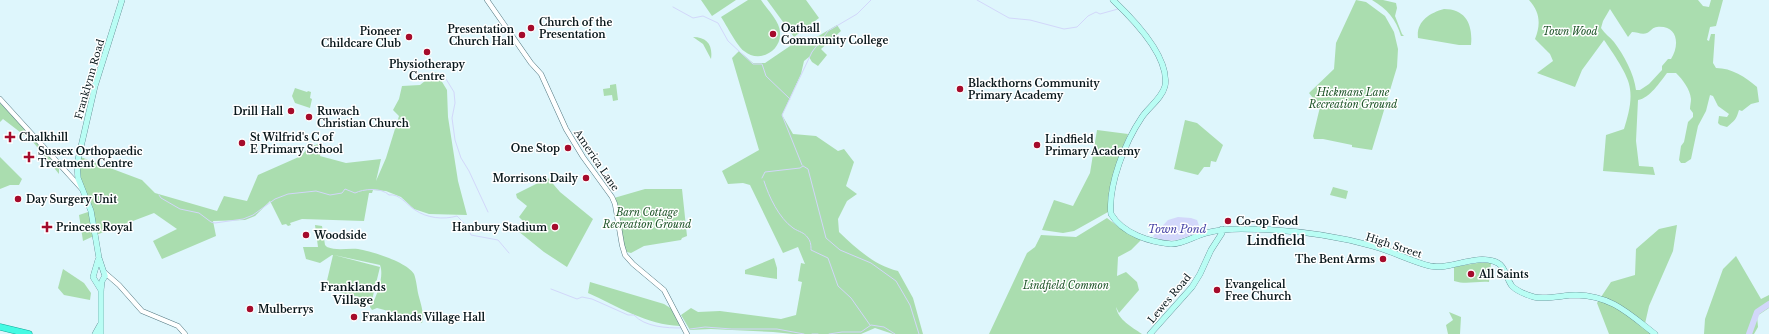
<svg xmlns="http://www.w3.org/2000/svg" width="1769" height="334" font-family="'Libre Baskerville',serif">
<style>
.green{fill:#aaddaf;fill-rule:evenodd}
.water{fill:#d2d7fa}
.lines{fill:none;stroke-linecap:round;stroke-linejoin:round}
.stream{stroke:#d2d7fa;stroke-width:1}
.river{stroke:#d2d7fa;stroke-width:6}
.tertiary-casing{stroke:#527881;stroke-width:5.5}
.secondary-casing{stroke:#527881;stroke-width:6}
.trunk-casing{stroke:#10a998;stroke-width:7}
.tertiary{stroke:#fff;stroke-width:4.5}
.secondary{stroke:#b9fdf4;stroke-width:5.5}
.trunk{stroke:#44fae3;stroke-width:6}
.poi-dot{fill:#a50b2b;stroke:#fff;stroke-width:1.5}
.labels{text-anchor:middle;stroke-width:3;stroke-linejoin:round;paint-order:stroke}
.poi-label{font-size:10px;font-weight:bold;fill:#08171b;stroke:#fff;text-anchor:start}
.park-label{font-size:10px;font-style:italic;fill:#1e5428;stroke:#fff}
.street-label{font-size:10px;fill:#08171b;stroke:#fff}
.water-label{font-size:11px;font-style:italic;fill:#4946a7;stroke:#fff}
.neighbourhood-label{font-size:11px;font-weight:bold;fill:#08171b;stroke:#fff}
.quarter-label{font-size:12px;font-weight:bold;fill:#08171b;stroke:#fff}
</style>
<rect width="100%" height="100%" fill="#def6fc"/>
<path class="green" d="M 701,0 L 736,0 L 712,16 Z
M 748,0 L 761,0 C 767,9 780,22 780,32 C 782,51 759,64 744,51 C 737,46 727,26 721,17 Z
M 767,0 L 806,0 L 819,18 L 794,37 Z
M 1356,0 L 1366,2 L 1385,16 L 1394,32 L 1398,49 L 1397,67 L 1372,150 L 1352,147 L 1352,145 L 1323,139 L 1314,139 L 1313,136 L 1320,107 L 1309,93 L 1334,69 L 1336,43 Z
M 1372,0 L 1383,0 L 1396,3 L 1397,8 L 1395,16 L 1402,34 L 1404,36 L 1401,36 C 1396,19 1387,9 1372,0 Z
M 1529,0 L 1698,0 L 1703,6 L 1709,7 L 1711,0 L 1723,0 L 1716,26 L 1710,27 L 1707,40 L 1709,41 L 1711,34 L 1715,34 L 1713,63 L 1716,68 C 1732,68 1745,77 1757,87 L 1759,102 L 1751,104 L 1742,111 L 1739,110 C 1736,120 1735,120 1727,127 L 1720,125 L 1718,123 L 1719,116 L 1727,117 L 1729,114 L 1718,106 L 1713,96 L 1710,95 L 1706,111 L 1698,126 L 1691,159 L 1685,163 L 1681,163 L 1679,160 L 1681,146 L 1684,142 L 1688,122 L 1693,117 L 1693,113 L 1690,109 C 1690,106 1691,102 1691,99 C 1690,89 1683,80 1676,73 L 1667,73 C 1660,82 1650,98 1638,100 L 1636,141 L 1639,166 L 1653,167 L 1655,175 L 1603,171 L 1606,135 L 1624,129 C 1628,116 1632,102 1630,89 C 1629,75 1612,52 1604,40 L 1582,70 L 1575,87 L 1537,73 L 1553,61 L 1550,54 L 1535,39 C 1541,24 1540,12 1529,0 ZM 1610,9 L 1628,37 L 1632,32 C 1637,32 1642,35 1647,33 C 1651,31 1653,27 1657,27 C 1678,25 1680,45 1671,59 L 1668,59 L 1662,66 L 1662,70 L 1649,84 L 1640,90 L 1636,90 C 1634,74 1624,55 1614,42 C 1610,37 1605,34 1601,28 L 1603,21 Z
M 1444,9 C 1466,9 1473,25 1471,45 L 1459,45 L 1418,38 C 1416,22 1429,13 1444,9 Z
M 837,25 L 841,31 L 821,49 L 827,55 L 818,66 L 812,62 L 809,57 L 804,61 L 801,74 L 782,115 L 793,134 L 816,136 L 838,151 L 844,149 L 854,162 L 846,186 L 857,194 L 847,201 L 838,219 L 839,232 C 857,249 874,265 898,271 L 913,298 L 923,334 L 893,334 L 875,328 L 861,334 L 793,334 L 773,332 L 711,329 L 690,330 L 681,315 L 691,308 L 698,312 L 720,311 L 781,319 L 796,315 L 802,282 L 798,281 L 801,263 L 805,264 L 798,247 L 783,253 L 750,185 L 743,183 L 728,184 L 722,171 L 759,150 L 732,58 L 739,51 L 753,63 L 765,63 L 793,44 L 805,44 Z
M 693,37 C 707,37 713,45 711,59 L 703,44 Z
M 436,72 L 447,90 L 448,117 L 458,181 L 467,215 L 429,214 L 414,209 L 401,197 L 386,191 L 373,190 L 372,193 L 369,193 L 364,221 L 302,219 L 290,223 L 291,225 L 288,226 L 286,224 L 282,225 L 270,201 L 255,216 L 245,220 L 213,221 L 216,236 L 162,259 L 153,241 L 177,229 L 154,213 L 96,235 L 83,241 L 79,215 L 91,211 L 81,188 L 78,156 L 142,180 L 155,193 L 217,211 L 224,196 L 247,201 L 258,175 L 301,156 L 309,147 L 318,144 L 323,146 L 320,156 L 346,163 L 381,159 L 376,181 L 386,158 L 399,116 L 393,110 L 399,99 L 402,86 L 420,85 Z
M 616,84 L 618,100 L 613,101 L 612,95 L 604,96 L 603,89 L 610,88 L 610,85 Z
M 295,88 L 307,92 L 308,91 L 311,92 L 310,98 L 312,99 L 310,108 L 295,103 L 292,96 Z
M 0,103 L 36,140 L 59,168 L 59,174 L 33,142 L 3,119 L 0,122 Z
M 1185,120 L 1197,123 L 1223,145 L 1216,162 L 1211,161 L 1210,167 L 1204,167 L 1198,175 L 1174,169 Z
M 1097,130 L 1128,134 C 1118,159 1107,184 1108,212 L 1074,231 L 1063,233 L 1042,230 L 1054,200 L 1073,206 L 1090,173 Z
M 0,157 L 22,179 L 19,185 L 10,185 L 0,189 Z
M 548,178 L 560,192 L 593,219 L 567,267 L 544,252 L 518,231 L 525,223 L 519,217 L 527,206 L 517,198 L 516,194 Z
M 1333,187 L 1348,191 L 1346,199 L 1330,195 Z
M 645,189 L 682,189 L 687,236 L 682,238 L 681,240 L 644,246 L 631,253 L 627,252 L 623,244 L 614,198 Z
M 1107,218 L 1120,228 L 1142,239 L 1131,250 L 1118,257 L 1117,276 L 1126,272 L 1137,282 L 1139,290 L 1119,313 L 1116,307 C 1118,320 1132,327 1142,334 L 989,334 L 1027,253 L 1035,247 L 1041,235 L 1076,237 Z
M 315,225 L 322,226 L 325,245 L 327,247 C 337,251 347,248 358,249 C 371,251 407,262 414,274 C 416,279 417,287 418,293 C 420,302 425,314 422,323 L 407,316 L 377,308 L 372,310 L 370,307 L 371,302 L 374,301 C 378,291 384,276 380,265 L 334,255 L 380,267 L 372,300 L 325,289 L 333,255 L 332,255 L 320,263 L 306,259 L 303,247 L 318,247 Z
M 1677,225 L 1673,251 L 1649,306 L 1644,328 L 1651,334 L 1609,334 L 1597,303 L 1611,282 L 1635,275 L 1636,249 L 1659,229 Z
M 1736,256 L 1761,299 L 1769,295 L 1769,308 L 1757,316 L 1758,327 L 1754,334 L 1704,334 L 1705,319 L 1723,269 Z
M 774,258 L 777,268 L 777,279 L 745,274 L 745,270 Z
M 1478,263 L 1491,263 L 1489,282 C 1476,281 1466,285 1454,281 L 1454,267 Z
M 63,269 L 84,283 L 91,293 L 90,300 L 64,295 L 58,288 Z
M 590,282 L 664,304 L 672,309 L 680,326 C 647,325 617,306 588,293 Z
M 1449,312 L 1461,317 L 1460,334 L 1448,334 L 1446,325 L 1453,320 Z"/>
<path class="water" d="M 1178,217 L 1191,218 L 1197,220 L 1201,231 C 1182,238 1175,245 1153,237 L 1154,235 L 1168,220 Z"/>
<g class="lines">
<path class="stream" d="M 977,0 L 1009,18 L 1030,20 L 1064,29 L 1077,27 L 1088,16 L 1096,12 L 1100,14 L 1118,9
M 673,7 L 693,18 L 703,16 L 718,23 L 728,41 L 753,64 L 762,64 L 766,76 L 790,99
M 446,79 L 454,92 L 455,103 L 452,118 L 455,140 L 461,158 L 469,171 L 488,212
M 802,165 L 782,115 L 812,52 L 828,31 L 857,14 L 871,0
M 803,166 L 808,169 L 826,238 L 840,250 L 871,263 L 896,281 L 910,305 L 919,334
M 762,178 L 765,172 L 800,168 L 803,166
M 764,181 C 769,197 779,218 793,228 C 799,232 804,232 808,238 C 811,242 811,246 811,250 L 828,258 L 838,286 L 851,298 L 870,325
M 159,195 L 161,198 L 180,209 L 199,213 L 211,222 L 215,223 L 243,219 L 253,215 L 275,199 L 288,194 L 316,191 L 330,195 L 342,193 L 345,189 L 355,193 C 363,189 381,187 389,195 C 399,193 407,205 415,210 C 427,218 443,220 457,216 L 467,226 L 471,235 L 498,240 L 509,253
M 551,289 L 577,299 L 582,297 L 592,299 L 628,315 L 634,315 C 645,327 666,328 682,328
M 690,329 L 705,327 L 732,329 L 777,329 L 804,334
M 812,334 L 818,334
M 829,334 L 842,332 L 861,332 L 871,325 L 884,327 L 895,334"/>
<path class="river" d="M 1749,334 L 1757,312 L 1769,304"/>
<g class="tertiary-casing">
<path id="tertiary" d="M 487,0 L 531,63 L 541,74 L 566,129 L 583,157 L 612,197 L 615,204 L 622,245 L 625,255 L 633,264 L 664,290 L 687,334
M 0,99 L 81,188
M 104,272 L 119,285 L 142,311 L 178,326 L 185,334"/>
</g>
<g class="secondary-casing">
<path id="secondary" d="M 1113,0 C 1132,18 1170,57 1165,86 C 1162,98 1149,107 1142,117 C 1125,142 1108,185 1111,214 C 1123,234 1150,242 1171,244 C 1184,244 1194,236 1206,233 C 1217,230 1229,229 1241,229 C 1286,229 1330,234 1373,246 C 1392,251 1410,261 1430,266 C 1451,270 1472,255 1493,261 C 1506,264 1505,277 1512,286 C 1517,291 1527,295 1534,297 C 1546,300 1563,295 1576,295 C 1612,296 1628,313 1655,334
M 98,260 L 93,277 L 101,290
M 95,334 L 100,325
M 101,334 L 101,290 L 102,281 L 105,276 L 99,258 L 91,211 L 78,178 L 77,164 L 95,86 L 122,0
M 1150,334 L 1192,287 L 1200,274 L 1211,250 L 1222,233 L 1222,229"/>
</g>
<g class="trunk-casing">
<path id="trunk" d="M 0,327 L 29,334"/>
</g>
<use href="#tertiary" class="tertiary"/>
<use href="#secondary" class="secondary"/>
<use href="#trunk" class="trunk"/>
</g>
<g class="poi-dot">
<circle cx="531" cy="28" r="4"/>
<circle cx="773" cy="34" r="4"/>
<circle cx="522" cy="35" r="4"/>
<circle cx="409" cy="37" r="4"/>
<circle cx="427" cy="52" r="4"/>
<circle cx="960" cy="89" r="4"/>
<circle cx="291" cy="111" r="4"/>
<circle cx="309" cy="117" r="4"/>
<path d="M8 131h4v4h4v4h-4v4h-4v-4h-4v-4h4z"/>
<circle cx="242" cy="143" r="4"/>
<circle cx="1037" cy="145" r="4"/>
<circle cx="568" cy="148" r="4"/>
<path d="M27 151h4v4h4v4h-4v4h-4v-4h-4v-4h4z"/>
<circle cx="586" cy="178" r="4"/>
<circle cx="18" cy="199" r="4"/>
<circle cx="1228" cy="221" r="4"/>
<path d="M45 221h4v4h4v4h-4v4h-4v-4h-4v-4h4z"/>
<circle cx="555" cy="227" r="4"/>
<circle cx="306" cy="235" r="4"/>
<circle cx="1383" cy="259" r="4"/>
<circle cx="1471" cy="274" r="4"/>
<circle cx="1217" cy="290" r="4"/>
<circle cx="250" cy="309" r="4"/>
<circle cx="354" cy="317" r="4"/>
</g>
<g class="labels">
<g class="poi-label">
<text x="539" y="26">Church of the<tspan x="539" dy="12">Presentation</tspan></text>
<text x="781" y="32">Oathall<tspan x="781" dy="12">Community College</tspan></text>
<text x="514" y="33" text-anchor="end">Presentation<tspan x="514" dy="12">Church Hall</tspan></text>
<text x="401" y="35" text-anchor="end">Pioneer<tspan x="401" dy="12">Childcare Club</tspan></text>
<text x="427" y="68" text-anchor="middle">Physiotherapy<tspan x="427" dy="12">Centre</tspan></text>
<text x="968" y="87">Blackthorns Community<tspan x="968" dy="12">Primary Academy</tspan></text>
<text x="283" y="115" text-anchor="end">Drill Hall</text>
<text x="317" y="115">Ruwach<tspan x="317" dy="12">Christian Church</tspan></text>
<text x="19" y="141">Chalkhill</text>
<text x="250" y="141">St Wilfrid's C of<tspan x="250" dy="12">E Primary School</tspan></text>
<text x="1045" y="143">Lindfield<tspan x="1045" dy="12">Primary Academy</tspan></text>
<text x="560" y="152" text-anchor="end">One Stop</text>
<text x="38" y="155">Sussex Orthopaedic<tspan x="38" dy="12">Treatment Centre</tspan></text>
<text x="578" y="182" text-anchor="end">Morrisons Daily</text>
<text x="26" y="203">Day Surgery Unit</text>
<text x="1236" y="225">Co-op Food</text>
<text x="56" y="231">Princess Royal</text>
<text x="547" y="231" text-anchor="end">Hanbury Stadium</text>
<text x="314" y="239">Woodside</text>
<text x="1375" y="263" text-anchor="end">The Bent Arms</text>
<text x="1479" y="278">All Saints</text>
<text x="1225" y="288">Evangelical<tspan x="1225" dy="12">Free Church</tspan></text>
<text x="258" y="313">Mulberrys</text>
<text x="362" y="321">Franklands Village Hall</text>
</g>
<g class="park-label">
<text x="1570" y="35">Town Wood</text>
<text x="1353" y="96">Hickmans Lane<tspan x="1353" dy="12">Recreation Ground</tspan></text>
<text x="647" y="216">Barn Cottage<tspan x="647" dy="12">Recreation Ground</tspan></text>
<text x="1066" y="289">Lindfield Common</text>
</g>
<g class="street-label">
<text transform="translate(89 79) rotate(-74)" y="4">Franklynn Road</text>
<text transform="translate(597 160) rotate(56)" y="4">America Lane</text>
<text transform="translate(1394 245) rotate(18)" y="4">High Street</text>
<text transform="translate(1169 298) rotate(-50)" y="4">Lewes Road</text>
</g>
<g class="water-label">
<text x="1177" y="233">Town Pond</text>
</g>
<g class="neighbourhood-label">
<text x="353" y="291">Franklands<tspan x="353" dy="13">Village</tspan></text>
</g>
<g class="quarter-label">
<text x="1276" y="245">Lindfield</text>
</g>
</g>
</svg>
